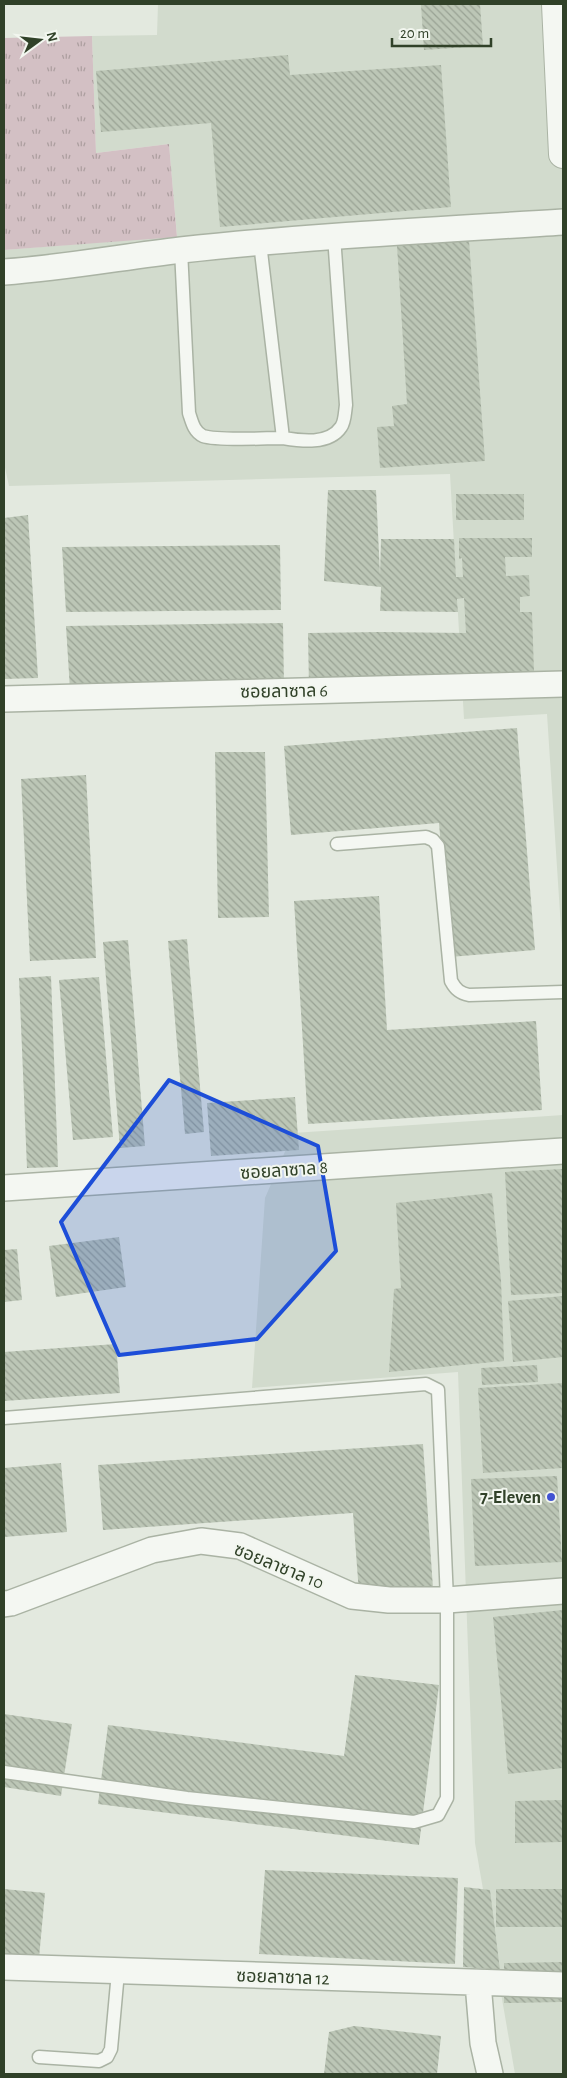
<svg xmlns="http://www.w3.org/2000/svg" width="567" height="2078" font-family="'Alegreya Sans','Noto Sans Thai',sans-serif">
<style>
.built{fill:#d2dbcd}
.grass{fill:url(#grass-tufts)}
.building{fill:url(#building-back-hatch)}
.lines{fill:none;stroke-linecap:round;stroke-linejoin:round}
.service-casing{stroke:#aab3a4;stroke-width:15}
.minor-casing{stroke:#aab3a4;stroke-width:28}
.tertiary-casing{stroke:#aab3a4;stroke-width:30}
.service{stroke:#f4f7f2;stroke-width:12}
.minor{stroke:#f4f7f2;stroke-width:25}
.tertiary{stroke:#f4f7f2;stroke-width:28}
.marked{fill:#1d4ed8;fill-opacity:0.2;stroke:#1d4ed8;stroke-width:4;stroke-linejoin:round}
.poi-dot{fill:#4153d2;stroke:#f2f6ef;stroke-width:2}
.labels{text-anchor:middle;stroke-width:4;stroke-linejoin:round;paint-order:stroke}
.street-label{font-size:18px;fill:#304128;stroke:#f2f6ef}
.poi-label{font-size:18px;font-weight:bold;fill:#304128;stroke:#f2f6ef;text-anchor:end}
</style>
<defs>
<pattern id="grass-tufts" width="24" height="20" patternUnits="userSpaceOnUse" patternTransform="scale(1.25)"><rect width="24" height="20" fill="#d3c0c4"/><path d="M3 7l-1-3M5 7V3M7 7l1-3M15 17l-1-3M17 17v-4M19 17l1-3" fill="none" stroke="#ac9e9f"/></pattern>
<pattern id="building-back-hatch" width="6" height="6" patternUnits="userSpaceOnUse" patternTransform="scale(1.25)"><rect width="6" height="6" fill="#bcc6b6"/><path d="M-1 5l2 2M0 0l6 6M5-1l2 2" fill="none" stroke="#99a294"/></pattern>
</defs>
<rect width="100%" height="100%" fill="#e3e9df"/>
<path class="built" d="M 158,4 L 563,4 L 563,959 L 547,714 L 464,719 L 450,474 L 9,486 L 4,463 L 4,250 L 177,236 L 169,144 L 96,153 L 92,36 L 157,35 Z
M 563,1115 L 563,2074 L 515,2074 L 475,1843 L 458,1372 L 252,1388 L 265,1198 L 293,1133 Z"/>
<path class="grass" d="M 92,36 L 96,153 L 169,144 L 177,237 L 4,250 L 4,38 Z"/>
<path class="building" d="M 440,4 L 480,4 L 483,46 L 424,50 L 421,5 Z
M 288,55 L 290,75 L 441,65 L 451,207 L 220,227 L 211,123 L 101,132 L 96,71 Z
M 469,240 L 485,461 L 380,468 L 377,427 L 394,426 L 392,406 L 407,404 L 397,246 Z
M 328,490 L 376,490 L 380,575 L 381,539 L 454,539 L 456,577 L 463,577 L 462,558 L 459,559 L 459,538 L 532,538 L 532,557 L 505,557 L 506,576 L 529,575 L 530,596 L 520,597 L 520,612 L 532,612 L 534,672 L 309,688 L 308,633 L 380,632 L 466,633 L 464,598 L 457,599 L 458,612 L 380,611 L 381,587 L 324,581 Z
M 456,494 L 524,494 L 524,520 L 456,520 Z
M 28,515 L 38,678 L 4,679 L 4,518 Z
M 280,545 L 281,610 L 66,612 L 62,547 Z
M 283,623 L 284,688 L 70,690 L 66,626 Z
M 517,728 L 535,950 L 450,957 L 439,823 L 291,835 L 284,746 Z
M 215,752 L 265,752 L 269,917 L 218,918 Z
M 86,775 L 96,958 L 30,961 L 21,779 Z
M 379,896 L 387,1030 L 536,1021 L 542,1110 L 308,1124 L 294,901 Z
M 187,939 L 204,1132 L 185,1134 L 168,941 Z
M 128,940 L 145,1146 L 120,1148 L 103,942 Z
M 51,976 L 58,1167 L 27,1168 L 19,978 Z
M 99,977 L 113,1137 L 73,1140 L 59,980 Z
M 295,1097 L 299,1150 L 211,1156 L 207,1103 Z
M 563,1169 L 563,1293 L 511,1295 L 505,1172 Z
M 492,1193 L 501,1280 L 504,1361 L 389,1372 L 394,1289 L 401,1288 L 396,1203 Z
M 119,1237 L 126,1287 L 56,1297 L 49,1246 Z
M 17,1249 L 22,1300 L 4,1302 L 4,1250 Z
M 563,1296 L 563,1357 L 513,1362 L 508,1301 Z
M 116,1344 L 120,1393 L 4,1401 L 4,1352 Z
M 537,1365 L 538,1382 L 482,1385 L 481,1368 Z
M 563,1383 L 563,1468 L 483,1473 L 478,1388 Z
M 423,1444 L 433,1588 L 359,1593 L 353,1513 L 103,1530 L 98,1465 Z
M 61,1463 L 67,1532 L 4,1537 L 4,1468 Z
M 557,1476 L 562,1562 L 475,1566 L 471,1479 Z
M 563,1610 L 563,1768 L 508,1774 L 493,1617 Z
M 355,1675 L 439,1685 L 419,1845 L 98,1804 L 108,1725 L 344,1756 Z
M 4,1714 L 72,1724 L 61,1796 L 4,1787 Z
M 563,1800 L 563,1842 L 515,1843 L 515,1801 Z
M 265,1870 L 458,1878 L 455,1964 L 259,1954 Z
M 464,1887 L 490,1890 L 500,1970 L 463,1967 Z
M 4,1889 L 45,1893 L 39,1958 L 4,1955 Z
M 496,1889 L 563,1889 L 563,1927 L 496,1927 Z
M 563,1962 L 563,2002 L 504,2003 L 504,1963 Z
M 354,2026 L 441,2036 L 437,2074 L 324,2074 L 329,2032 Z"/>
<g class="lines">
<g class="service-casing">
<path id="service" d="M 260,243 L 283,438 C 301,441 329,445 341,427 C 345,422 345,411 346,405 L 334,236
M 181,250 L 189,413 C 192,422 194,432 203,436 C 217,441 266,438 283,438
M 337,844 L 426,837 L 433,840 L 438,846 L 451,981 C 456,990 460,993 469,995 L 563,992
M 4,1418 L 426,1384 L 438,1390 L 447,1600 L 447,1798 L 438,1815 L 414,1822 L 187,1798 L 4,1772
M 39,2057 L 99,2061 L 107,2057 L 111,2049 L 118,1972"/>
</g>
<g class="minor-casing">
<path id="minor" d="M 4,272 C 63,268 122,257 181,250 C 308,236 436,230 563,222
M 4,699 L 563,684
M 4,1188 L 563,1151
M 4,1604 L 11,1603 L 152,1550 L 201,1541 L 240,1546 L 352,1596 L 389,1600 L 447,1600 L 563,1591
M 4,1967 L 563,1985
M 478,1983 L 483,2043 L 490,2074"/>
</g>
<g class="tertiary-casing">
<path id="tertiary" d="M 556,4 L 563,154"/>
</g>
<use href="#service" class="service"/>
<use href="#minor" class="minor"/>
<use href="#tertiary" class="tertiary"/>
</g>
<path class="marked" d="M 169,1080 L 318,1146 L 336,1251 L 257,1339 L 119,1355 L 61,1222 Z"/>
<circle class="poi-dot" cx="551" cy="1497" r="5"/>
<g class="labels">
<g class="street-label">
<text transform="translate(284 691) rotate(-1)" y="6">ซอยลาซาล 6</text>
<text transform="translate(284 1170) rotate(-4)" y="6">ซอยลาซาล 8</text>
<text transform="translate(279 1566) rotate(22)" y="6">ซอยลาซาล 10</text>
<text transform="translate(283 1977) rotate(2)" y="6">ซอยลาซาล 12</text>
</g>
<g class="poi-label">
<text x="541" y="1503">7-Eleven</text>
</g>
</g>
<rect width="567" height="2078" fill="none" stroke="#304128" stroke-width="10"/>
<g transform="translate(40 40) rotate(75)" stroke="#f2f6ef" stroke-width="4" paint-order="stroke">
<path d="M0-4L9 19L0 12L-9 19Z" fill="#304128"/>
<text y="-8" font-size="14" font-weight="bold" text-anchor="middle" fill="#304128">N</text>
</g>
<path d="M392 38v8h99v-8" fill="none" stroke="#304128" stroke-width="2.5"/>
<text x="400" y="38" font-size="15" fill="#304128" stroke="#f2f6ef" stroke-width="4" paint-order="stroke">20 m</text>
</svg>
